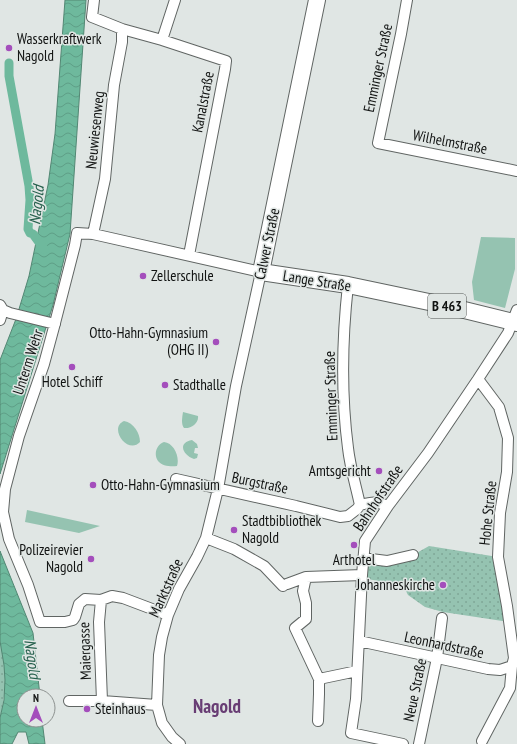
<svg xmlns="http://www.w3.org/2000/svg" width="517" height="744" font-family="'PT Sans Narrow',sans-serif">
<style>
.grass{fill:#95c3b1}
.park{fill:url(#park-dots)}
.water{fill:url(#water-waves);stroke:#528773}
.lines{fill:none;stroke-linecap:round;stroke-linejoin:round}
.canal{stroke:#6eb99d;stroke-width:9}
.minor-casing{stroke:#606563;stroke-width:12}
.primary-casing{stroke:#606563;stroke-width:18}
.minor{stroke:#fff;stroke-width:10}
.primary{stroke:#fff;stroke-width:16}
.poi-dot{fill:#a44ebc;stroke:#e0e6e4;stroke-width:1.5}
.labels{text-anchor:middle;stroke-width:3;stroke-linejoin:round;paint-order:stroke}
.shield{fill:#e0e6e4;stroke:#4f5251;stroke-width:1}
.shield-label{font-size:14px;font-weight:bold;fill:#111312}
.poi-label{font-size:15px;fill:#111312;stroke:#e0e6e4;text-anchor:start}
.street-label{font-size:15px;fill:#111312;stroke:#e0e6e4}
.water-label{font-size:16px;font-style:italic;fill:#26604d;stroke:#e0e6e4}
.district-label{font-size:19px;font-weight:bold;fill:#683d74;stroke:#e0e6e4}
</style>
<defs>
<pattern id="park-dots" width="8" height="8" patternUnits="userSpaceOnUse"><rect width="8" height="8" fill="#95c3b1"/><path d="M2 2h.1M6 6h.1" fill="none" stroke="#7fa797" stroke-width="1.8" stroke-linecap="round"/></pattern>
<pattern id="water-waves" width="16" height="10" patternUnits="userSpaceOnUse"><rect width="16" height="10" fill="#6eb99d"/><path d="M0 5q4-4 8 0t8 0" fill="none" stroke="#5e9e86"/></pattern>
</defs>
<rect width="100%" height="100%" fill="#e0e6e4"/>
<path class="grass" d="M 481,237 L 515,238 L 515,269 L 505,308 L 474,300 L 472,282 Z
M 183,412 L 198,416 C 199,423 191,429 184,428 C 181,424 182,418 183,412 Z
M 124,421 C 134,423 140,433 140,442 C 128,455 108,428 124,421 Z
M 192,440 L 197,444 L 198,448 L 195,448 L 194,453 L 198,454 L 197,458 L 194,459 C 183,455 177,443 192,440 Z
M 164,442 C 174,443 180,457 177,466 C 171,467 162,466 158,461 C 153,454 157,444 164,442 Z
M 27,510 L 100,526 L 79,533 L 25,522 Z"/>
<path class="park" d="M 429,546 L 498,557 L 509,622 L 443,612 L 425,607 L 408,595 L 403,585 L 367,579 L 363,558 L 413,555 Z
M 0,641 C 8,666 6,693 0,718 Z"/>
<path class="water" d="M 65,0 L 86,0 L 70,234 L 53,305 L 0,474 L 0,360 L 16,319 L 29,276 L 48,185 L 55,134 Z
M 0,551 L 33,633 L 40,696 L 24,696 L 24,720 L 42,720 L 45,744 L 29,744 L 26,732 L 18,732 L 12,744 L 0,744 L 0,718 L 4,700 L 5,680 L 4,665 L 0,641 Z"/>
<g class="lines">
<path class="canal" d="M 9,63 L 9,76 L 29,186 L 30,200 L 28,229 L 30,233 L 33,234 L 44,249"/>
<g class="minor-casing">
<path id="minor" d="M 94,0 L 92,17 L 122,29 L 162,40
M 175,0 L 162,40 L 226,61 L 225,69 L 189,255
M 407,0 L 401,34 L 378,143 L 517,171
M 93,234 L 105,179 L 114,85 L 122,42 L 122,29
M 348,285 C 342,339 341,394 348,448 C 350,467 356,486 360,505
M 0,305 L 3,310 L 10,313 L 55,324
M 0,320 L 3,310
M 478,379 L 499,407 L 508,438 L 507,472 L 500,513 L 498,557 L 507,606 L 514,658
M 176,479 L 296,506 L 340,517 L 348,516 L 357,509 L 360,505 C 372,502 376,501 388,506
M 206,538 L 234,549 L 264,566 L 283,586
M 363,558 L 387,561 L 413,555
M 306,577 L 303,591 L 306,603 L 306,619 L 295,628 L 319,679 L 319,694 L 318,721
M 287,584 L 306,577 L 362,575
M 101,600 L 99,622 L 102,701
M 168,615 L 123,598 L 112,596 L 101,600 L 85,599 L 79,604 L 75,617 L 73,620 L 65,622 L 40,622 L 28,585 L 9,539 L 3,512 L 5,489 L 19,436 L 44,364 L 54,327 L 75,245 L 77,233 L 93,234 L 261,272 L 236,386 L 218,489 L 206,538 L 197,557 L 179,589 L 168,615 L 162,637 L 159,655 L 157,705 L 162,723 L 172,737 L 180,744
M 359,641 L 488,669 L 500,670 L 512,666 L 514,658 L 517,658
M 319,679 L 357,671
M 69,701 L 102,701 L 157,705
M 482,741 L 510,688 L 512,666
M 403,744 L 351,733 L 356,699 L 362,575 L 365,541 L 388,506 L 428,453 L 478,379 L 508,333 L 517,310
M 419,744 L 437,658 L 442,618"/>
</g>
<g class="primary-casing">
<path id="primary" d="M 317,0 L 261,272 L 348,285 L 448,306 L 517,323"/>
</g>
<use href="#minor" class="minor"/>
<use href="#primary" class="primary"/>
</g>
<g class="poi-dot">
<circle cx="9" cy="48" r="4"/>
<circle cx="143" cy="276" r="4"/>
<circle cx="216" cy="342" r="4"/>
<circle cx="72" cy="367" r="4"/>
<circle cx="165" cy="385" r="4"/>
<circle cx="379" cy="471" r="4"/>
<circle cx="93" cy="485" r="4"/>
<circle cx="234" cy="530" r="4"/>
<circle cx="354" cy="545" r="4"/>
<circle cx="91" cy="559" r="4"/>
<circle cx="443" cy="585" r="4"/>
<circle cx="87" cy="709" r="4"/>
</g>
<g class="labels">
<rect class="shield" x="428" y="294" width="38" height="24" rx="3"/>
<g class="shield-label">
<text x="447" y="311">B 463</text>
</g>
<g class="poi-label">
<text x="17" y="44">Wasserkraftwerk<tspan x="17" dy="17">Nagold</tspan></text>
<text x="151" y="281">Zellerschule</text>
<text x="208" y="338" text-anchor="end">Otto-Hahn-Gymnasium<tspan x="208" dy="17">(OHG II)</tspan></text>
<text x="72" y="387" text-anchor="middle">Hotel Schiff</text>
<text x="173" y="390">Stadthalle</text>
<text x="371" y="476" text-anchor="end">Amtsgericht</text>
<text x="101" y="490">Otto-Hahn-Gymnasium</text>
<text x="242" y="526">Stadtbibliothek<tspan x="242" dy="17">Nagold</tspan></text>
<text x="83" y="555" text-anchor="end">Polizeirevier<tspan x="83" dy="17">Nagold</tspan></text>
<text x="354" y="565" text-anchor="middle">Arthotel</text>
<text x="435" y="590" text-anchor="end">Johanneskirche</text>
<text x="95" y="714">Steinhaus</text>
</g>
<g class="street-label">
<text transform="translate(378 68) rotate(-78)" y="5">Emminger Straße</text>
<text transform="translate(203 102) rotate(-79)" y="5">Kanalstraße</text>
<text transform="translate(95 130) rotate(-84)" y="5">Neuwiesenweg</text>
<text transform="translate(450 142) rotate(11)" y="5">Wilhelmstraße</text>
<text transform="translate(267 244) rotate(-78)" y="5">Calwer Straße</text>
<text transform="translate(317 281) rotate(9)" y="5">Lange Straße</text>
<text transform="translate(28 362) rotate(-72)" y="5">Unterm Wehr</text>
<text transform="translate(331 396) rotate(-92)" y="5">Emminger Straße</text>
<text transform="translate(260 483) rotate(12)" y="5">Burgstraße</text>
<text transform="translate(378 498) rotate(-56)" y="5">Bahnhofstraße</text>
<text transform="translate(488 513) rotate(-84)" y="5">Hohe Straße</text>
<text transform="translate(166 588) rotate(-66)" y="5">Marktstraße</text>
<text transform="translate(444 645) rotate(12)" y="5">Leonhardstraße</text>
<text transform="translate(85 651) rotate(-92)" y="5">Maiergasse</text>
<text transform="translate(415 690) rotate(-78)" y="5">Neue Straße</text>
</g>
<g class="water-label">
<text transform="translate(36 205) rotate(-84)" y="6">Nagold</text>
<text transform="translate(33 659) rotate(82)" y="6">Nagold</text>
</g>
<g class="district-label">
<text x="217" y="713">Nagold</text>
</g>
</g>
<g transform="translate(36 708)"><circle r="19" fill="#e0e6e4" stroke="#8d9290"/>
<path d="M0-3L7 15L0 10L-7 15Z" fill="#a44ebc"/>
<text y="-6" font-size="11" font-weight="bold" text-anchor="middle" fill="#111312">N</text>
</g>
</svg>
